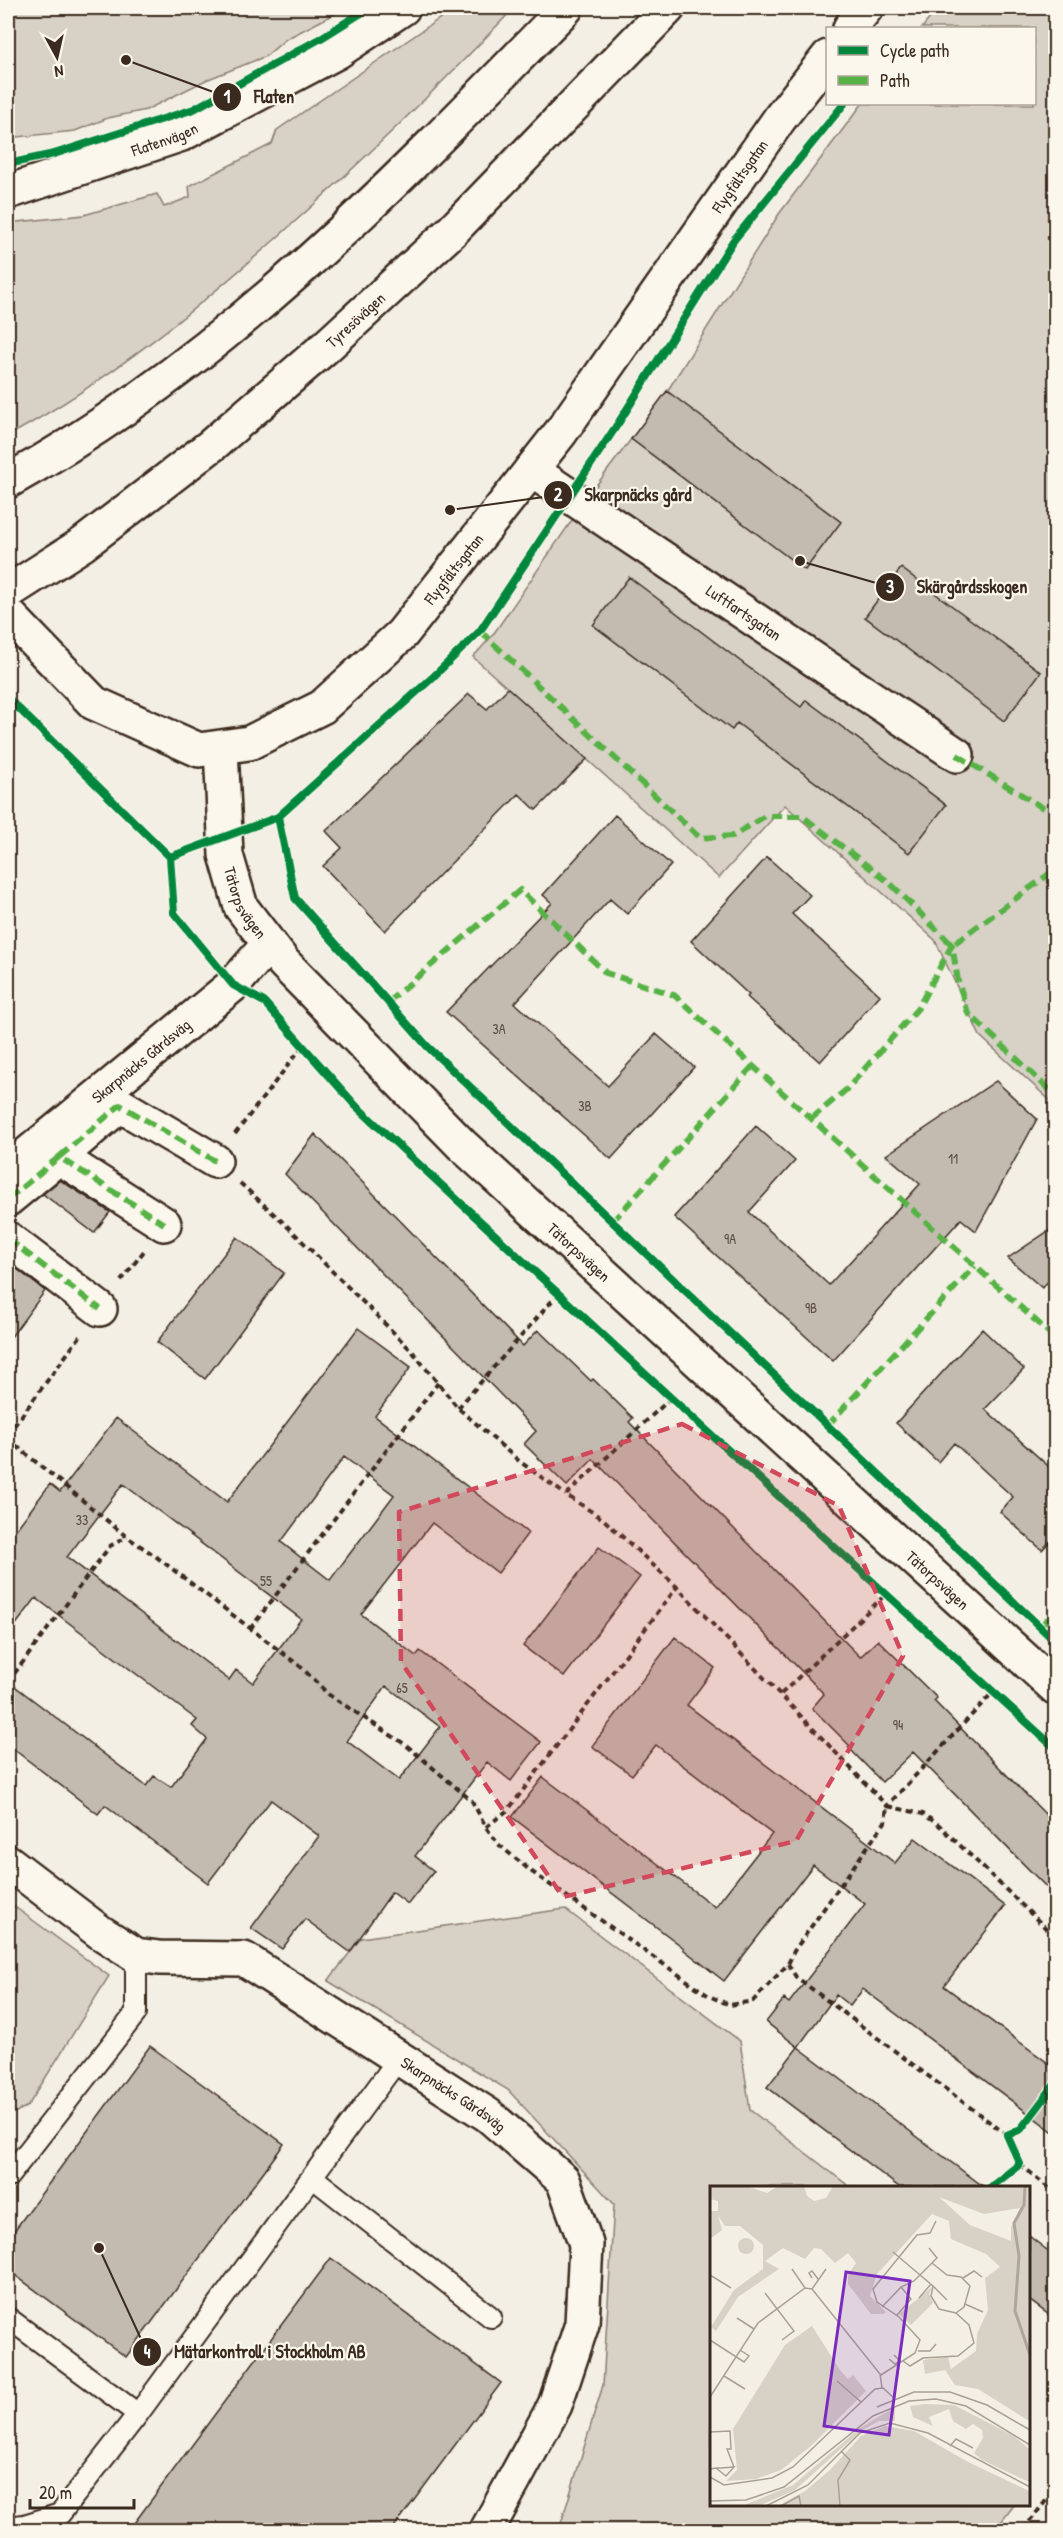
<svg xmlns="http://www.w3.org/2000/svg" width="1063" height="2538" font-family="'Patrick Hand',sans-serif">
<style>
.green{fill:#d8d1c6;stroke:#8a7e72;stroke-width:1.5}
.building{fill:#c3bbb0;stroke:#3b2a1e;stroke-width:1.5;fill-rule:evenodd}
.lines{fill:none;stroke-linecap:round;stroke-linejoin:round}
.lane-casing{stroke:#3b2a1e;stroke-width:24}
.street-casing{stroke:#3b2a1e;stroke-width:38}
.secondary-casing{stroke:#3b2a1e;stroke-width:38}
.highway-casing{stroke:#3b2a1e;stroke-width:38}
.path{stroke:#3b2a1e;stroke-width:4;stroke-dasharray:6 4.5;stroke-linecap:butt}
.lane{stroke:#fbf7ec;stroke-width:20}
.street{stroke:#fbf7ec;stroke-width:33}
.secondary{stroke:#fbf7ec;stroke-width:33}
.highway{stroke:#fbf7ec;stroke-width:33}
.quiet{stroke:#57b245;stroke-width:6;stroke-dasharray:12 6;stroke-linecap:butt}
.cycleway-casing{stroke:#fbf7ec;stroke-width:11}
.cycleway{stroke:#00873e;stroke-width:8}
.marked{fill:#d1495b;fill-opacity:0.2;stroke:#d1495b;stroke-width:4.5;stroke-dasharray:12 8;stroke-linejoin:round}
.labels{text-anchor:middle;stroke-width:4.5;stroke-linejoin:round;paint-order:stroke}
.number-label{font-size:14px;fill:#5d4e42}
.street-label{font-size:16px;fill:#3b2a1e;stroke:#fbf7ec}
.inset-river{fill:none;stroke:#afa69a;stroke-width:3}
.inset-road{fill:none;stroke:#a9a095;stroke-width:1.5}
.view{fill:#7b2cbf;fill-opacity:0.15;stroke:#7b2cbf;stroke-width:3}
.inset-edge{fill:none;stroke:#3b2a1e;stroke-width:3}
.leader{fill:none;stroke:#3b2a1e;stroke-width:2}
.callout-dot{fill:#3b2a1e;stroke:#fbf7ec;stroke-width:2}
.mark-label{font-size:18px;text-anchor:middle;font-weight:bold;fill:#fff}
.callout-label{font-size:18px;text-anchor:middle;font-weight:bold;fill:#3b2a1e;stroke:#fbf7ec;stroke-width:4.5;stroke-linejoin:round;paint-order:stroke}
</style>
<rect width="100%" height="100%" fill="#f3efe4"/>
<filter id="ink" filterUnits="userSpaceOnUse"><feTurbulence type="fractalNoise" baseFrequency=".0167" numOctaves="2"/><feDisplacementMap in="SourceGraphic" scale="12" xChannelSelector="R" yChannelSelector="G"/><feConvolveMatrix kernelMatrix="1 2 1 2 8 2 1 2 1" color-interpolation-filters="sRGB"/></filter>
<g filter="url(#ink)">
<path class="green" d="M 8,8 L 346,8 L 286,39 L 266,56 L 206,80 L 146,110 L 108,118 L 75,131 L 8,138 Z
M 455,8 L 514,8 C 440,86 361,163 280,235 C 194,311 109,381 8,436 L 8,223 L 84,215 L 157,194 L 164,207 L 190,197 L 189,186 L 272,144 L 277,130 Z
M 938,8 L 1055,8 L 1055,1105 L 980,1036 L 935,940 L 785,805 L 719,878 L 473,657 L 492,636 L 595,487 L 668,390 L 779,214 L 862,104 L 1034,104 L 1034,28 L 922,28 Z
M 8,1902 L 109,1976 L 28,2106 L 8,2116 Z
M 565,1909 L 740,2041 L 750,2110 L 850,2187 L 712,2187 L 712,2504 L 1015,2504 L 995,2530 L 559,2530 L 603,2385 L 614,2204 L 508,2090 L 328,1981 L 361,1938 Z"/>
<path class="building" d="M 667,391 L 841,522 L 805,570 L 631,439 Z
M 901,568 L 1041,672 L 1004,721 L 865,617 Z
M 629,577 L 801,707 L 806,700 L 946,805 L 909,853 L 737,723 L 732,730 L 593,625 Z
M 508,688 L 587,759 L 536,810 L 519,794 L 385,931 L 323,866 L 342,848 L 326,831 L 469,694 L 487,709 Z
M 615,815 L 671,865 L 627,914 L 610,899 L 515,1003 L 608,1086 L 656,1034 L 694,1067 L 611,1159 L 446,1012 L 552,903 L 543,895 Z
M 767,857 L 810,895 L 792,914 L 880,995 L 820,1062 L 747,997 L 749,995 L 691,941 Z
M 996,1081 L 1037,1119 L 976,1231 L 961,1219 L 833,1361 L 674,1217 L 756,1126 L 795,1161 L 749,1212 L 829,1285 L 920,1184 L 886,1155 Z
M 315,1134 L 523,1346 L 538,1330 L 591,1381 L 593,1379 L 633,1418 L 629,1422 L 860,1657 L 878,1640 L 937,1698 L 934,1701 L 1056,1825 L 1056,1897 L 913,1752 L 882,1782 L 848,1747 L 850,1746 L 812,1708 L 824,1694 L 593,1459 L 567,1486 L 524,1444 L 536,1431 L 285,1174 Z
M 60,1180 L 110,1212 L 94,1233 L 43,1194 Z
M 1056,1226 L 1056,1273 L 1042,1288 L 1008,1258 Z
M 237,1237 L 284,1273 L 205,1379 L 157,1342 Z
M 8,1262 L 45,1291 L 8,1341 Z
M 358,1328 L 411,1367 L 375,1416 L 528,1533 L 498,1573 L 432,1523 L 361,1614 L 416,1656 L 420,1651 L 541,1742 L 511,1781 L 487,1762 L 415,1856 L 434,1871 L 408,1904 L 392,1892 L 350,1952 L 305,1919 L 282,1949 L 251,1928 L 319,1836 L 271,1800 L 208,1883 L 105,1805 L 98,1814 L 8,1745 L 8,1681 L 146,1786 L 154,1776 L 171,1787 L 207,1739 L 192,1726 L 197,1720 L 36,1598 L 8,1635 L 8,1540 L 50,1484 L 60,1492 L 116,1418 L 227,1502 ZM 344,1457 L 394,1495 L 330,1580 L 281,1542 ZM 123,1484 L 301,1619 L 253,1683 L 236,1670 L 229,1680 L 67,1557 ZM 386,1686 L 440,1727 L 399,1780 L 347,1741 Z
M 982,1329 L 1024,1369 L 985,1409 L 1056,1473 L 1056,1535 L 1042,1550 L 1000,1512 L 1013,1497 L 954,1443 L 938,1462 L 896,1423 Z
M 599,1547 L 640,1577 L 564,1677 L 523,1646 Z
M 675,1637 L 715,1668 L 687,1705 L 895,1863 L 915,1838 L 1005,1906 L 944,1986 L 1056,2069 L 1056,2134 L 863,1989 L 850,2006 L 836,1995 L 798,2047 L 766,2022 L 784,1999 L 789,2003 L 865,1904 L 813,1865 L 724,1981 L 683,1949 L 684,1948 L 512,1817 L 543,1777 L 715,1907 L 772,1834 L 656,1745 L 632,1775 L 592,1746 Z
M 150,2046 L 284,2144 L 126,2357 L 8,2270 L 8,2239 Z
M 798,2047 L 984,2187 L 899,2187 L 767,2087 Z
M 1029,2236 L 1056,2257 L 1056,2320 L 1029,2300 Z
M 331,2258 L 501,2383 L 392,2530 L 129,2530 Z"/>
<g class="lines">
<g class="lane-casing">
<path id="lane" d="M 8,2177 L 136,2013 L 136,1955
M 312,2177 L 491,2317
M 8,2318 L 138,2414 L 60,2514 L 24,2525 L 8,2527
M 138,2414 L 399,2058"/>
</g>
<g class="street-casing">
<g id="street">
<path d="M 850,28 L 866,8"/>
<path id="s1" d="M 531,470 L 957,755"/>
<path id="s2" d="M 8,614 L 94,703 L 199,750 L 249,743 L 322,707 L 402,634 L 561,432 L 780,118 L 828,57"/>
<path id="s3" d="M 221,748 L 226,855 L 241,907 L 284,963 L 462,1145 L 1056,1688"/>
<path d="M 59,1157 L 120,1105 L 215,1161"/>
<path id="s4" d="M 8,1170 L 233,985 L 269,944"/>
<path d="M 8,1199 L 59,1157 L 164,1224"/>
<path d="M 8,1239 L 100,1309"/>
<path id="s5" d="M 8,1862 L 100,1932 L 136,1955 L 159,1958 L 244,1959 L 488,2115 L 563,2180 L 586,2244 L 582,2324 L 555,2405 L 487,2530"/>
</g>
</g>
<g class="secondary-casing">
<g id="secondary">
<path id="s6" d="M 8,192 L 182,134 L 337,52 L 403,8"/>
</g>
</g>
<g class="highway-casing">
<g id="highway">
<path d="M 8,481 C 223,363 396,183 566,8"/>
<path id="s7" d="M 8,592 L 83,544 L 212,445 L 328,345 L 452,231 L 668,8"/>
</g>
</g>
<path class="path" d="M 235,1134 L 302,1047
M 240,1183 L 287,1226 L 412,1351 L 458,1408 L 519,1461 L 566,1495
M 121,1281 L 144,1251
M 671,1398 L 566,1495 L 603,1519 L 677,1587 L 887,1806 L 994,1691
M 458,1408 L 558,1294
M 8,1434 L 81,1335
M 8,1439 L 127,1537 L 154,1555 L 301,1667 L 329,1695 L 406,1745 L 472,1801 L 486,1827 L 498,1844 L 532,1872 L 709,1996 L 730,2005 L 753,2001 L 788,1964 L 794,1951 L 885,1822 L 887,1806 L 923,1814 L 939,1825 L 1056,1938
M 250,1629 L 438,1383
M 8,1682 L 110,1546 L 127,1537
M 781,1694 L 886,1594
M 486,1827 L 508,1810 L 677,1587
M 788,1964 L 796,1977 L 1007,2135
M 1020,2164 L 1056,2194
M 1023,2530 L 1056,2488"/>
<use href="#lane" class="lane"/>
<use href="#street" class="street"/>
<use href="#secondary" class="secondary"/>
<use href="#highway" class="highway"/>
<path class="quiet" d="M 480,631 L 700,838 L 733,836 L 765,816 L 802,816 L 890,883 L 952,945 L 1056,869
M 957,755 L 1056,816
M 388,1002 L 520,890 L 606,973 L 674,995 L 1056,1339
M 811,1119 L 847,1089 L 918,1008 L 952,945 L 958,981 L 968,1013 L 1056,1096
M 59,1157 L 120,1105 L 215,1161
M 8,1199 L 59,1157 L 164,1224
M 612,1222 L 753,1066
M 8,1239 L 100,1309
M 827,1426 L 975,1266
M 1040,1627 L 1056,1610"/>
<g class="cycleway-casing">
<path id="cycleway" d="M 8,164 L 54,154 L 194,109 L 321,38 L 369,8
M 8,698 L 170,857 L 174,913 L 233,985 L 264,1002 L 355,1105 L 671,1398 L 1056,1749
M 278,817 L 295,898 L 427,1046 L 1056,1642
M 170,857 L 278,817 L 432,678 L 480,631 L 619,422 L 733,241 L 844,104
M 991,2187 L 1020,2164 L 1007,2135 L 1021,2129 L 1056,2083"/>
</g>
<use href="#cycleway" class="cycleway"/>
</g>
</g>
<path class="marked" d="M 682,1424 L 839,1506 L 903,1656 L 796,1841 L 563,1897 L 401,1662 L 399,1512 Z"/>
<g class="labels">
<g class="number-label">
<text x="499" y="1034">3A</text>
<text x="585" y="1111">3B</text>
<text x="953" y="1164">11</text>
<text x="730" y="1244">9A</text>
<text x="811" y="1313">9B</text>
<text x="82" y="1525">33</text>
<text x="266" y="1586">55</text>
<text x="402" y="1693">65</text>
<text x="898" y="1730">94</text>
</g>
<g class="street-label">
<text dy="6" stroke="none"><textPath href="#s6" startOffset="165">Flatenvägen</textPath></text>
<text dy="6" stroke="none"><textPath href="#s2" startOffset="1048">Flygfältsgatan</textPath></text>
<text dy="6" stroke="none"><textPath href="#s7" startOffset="442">Tyresövägen</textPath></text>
<text dy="6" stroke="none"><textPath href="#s2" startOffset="562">Flygfältsgatan</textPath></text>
<text dy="6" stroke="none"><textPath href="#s1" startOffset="256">Luftfartsgatan</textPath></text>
<text dy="6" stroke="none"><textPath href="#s3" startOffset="159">Tätorpsvägen</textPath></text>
<text dy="6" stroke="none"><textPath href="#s4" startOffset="172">Skarpnäcks Gårdsväg</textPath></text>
<text dy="6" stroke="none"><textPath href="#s3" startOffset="645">Tätorpsvägen</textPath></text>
<text dy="6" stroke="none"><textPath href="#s3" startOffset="1131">Tätorpsvägen</textPath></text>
<text dy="6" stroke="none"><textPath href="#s5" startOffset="516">Skarpnäcks Gårdsväg</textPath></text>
</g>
</g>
<g transform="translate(710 2186)">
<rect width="320" height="320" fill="#f3efe4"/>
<path d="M 0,0 L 36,0 L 57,7 L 68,0 L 94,0 L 97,10 L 104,15 L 116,12 L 123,0 L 319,0 L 319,235 L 268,203 L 245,199 L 235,184 L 215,188 L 213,174 L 238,171 L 241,183 L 266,165 L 267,148 L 278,124 L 275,92 L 290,81 L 276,68 L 241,53 L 239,35 L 222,28 L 167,88 L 160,110 L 176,126 L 173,128 L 161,128 L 138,98 L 138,89 L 146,77 L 138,67 L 125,77 L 111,63 L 104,62 L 95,73 L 73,62 L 55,75 L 69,83 L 28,111 L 6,145 L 1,141 L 24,104 L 53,83 L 53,59 L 30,40 L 15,40 L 8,30 L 12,44 L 0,53 L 0,19 L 1,25 L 8,25 L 8,15 L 0,13 ZM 229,11 L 274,28 L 310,22 L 301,41 L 301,55 L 260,39 ZM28 60a8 8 0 1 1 16 0a8 8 0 1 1-16 0ZM 222,101 L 219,108 L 223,117 L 201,139 L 189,128 ZM 102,140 L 130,184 L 138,193 L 143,189 L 156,205 L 101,260 L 71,284 L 46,293 L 16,295 L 27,284 L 23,243 L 75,159 ZM 215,218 L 244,219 L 304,250 L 319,263 L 319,296 L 272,274 L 264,267 L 273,252 L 272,244 L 263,238 L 256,243 L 243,235 L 239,223 L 219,231 L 223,240 L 203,231 L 200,220 ZM 185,221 L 185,235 L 169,235 L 151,245 L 85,304 L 51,319 L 32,320 L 83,299 L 150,242 ZM 175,240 L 204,245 L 258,276 L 319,305 L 319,319 L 68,320 L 95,305 L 120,284 L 151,250 Z" fill="#d8d1c6" fill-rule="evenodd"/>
<path class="inset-river" d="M 315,0 L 314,19 L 304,37 L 309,70 L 305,125 L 320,169"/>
<path class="inset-road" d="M 183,66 L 223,100 L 221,110 L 229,123 L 246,127M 222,77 L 237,89 L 251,91 L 260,100 L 254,121 L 246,127M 82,83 L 95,102M 0,89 L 21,102M 102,92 L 99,87 L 102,85 L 108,93M 253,92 L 264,85 L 272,91M 223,100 L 237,114M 102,103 L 170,188 L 172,202M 102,103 L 116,83M 55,107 L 84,145 L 72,154M 209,112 L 221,98M 255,118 L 273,126M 172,121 L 191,101M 187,129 L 201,113 L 191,101 L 204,95 L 227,72 L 219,62M 27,132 L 44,143M 0,154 L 34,176 L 39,170 L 30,164M 208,165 L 220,165 L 226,158M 179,173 L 185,178 L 190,175 L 184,169M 193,175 L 200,180 L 213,172 L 248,170 L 264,157 L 259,139 L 246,127M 171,189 L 205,167 L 210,154 L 189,131 L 167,116 L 163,103 L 207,49 L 220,47 L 226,35M 14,190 L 35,203M 127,195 L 151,216M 0,211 L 48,137 L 95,102 L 102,103M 167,221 L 204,206 L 240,206 L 277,219 L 320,244M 0,246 L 20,245 L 21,263 L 17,263 L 24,281M 240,260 L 246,253 L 263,262M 0,283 L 6,282 L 11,282 L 24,281 L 16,290 L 6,282M 0,291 L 14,299 L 62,292 L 83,281 L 165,203 L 173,202 L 184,212M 0,315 L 36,314 L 74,301 L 163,230 L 199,215 L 226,213 L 256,220 L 320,259M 56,320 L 98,299 L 150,247 L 180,237 L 218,247 L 320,301M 71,320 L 89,310 L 91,320M 130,320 L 128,294 L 140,274 L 131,265"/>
<path class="view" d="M 136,86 L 200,95 L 179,249 L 114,240 Z"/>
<rect width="320" height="320" class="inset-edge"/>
</g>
<path class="leader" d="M126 60L227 97M450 510L558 495M800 561L890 587M99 2248L147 2352"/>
<g class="callout-dot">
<circle cx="126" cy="60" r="6"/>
<circle cx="450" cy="510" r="6"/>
<circle cx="800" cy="561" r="6"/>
<circle cx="99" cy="2248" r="6"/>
<circle cx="227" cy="97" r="15"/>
<circle cx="558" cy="495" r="15"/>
<circle cx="890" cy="587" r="15"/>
<circle cx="147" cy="2352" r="15"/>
</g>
<g class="mark-label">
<text x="227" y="103">1</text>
<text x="558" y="501">2</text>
<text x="890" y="593">3</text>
<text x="147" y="2358">4</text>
</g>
<g class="callout-label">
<text x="274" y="103">Flaten</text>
<text x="638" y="501">Skarpnäcks gård</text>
<text x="972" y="593">Skärgårdsskogen</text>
<text x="270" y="2358">Mätarkontroll i Stockholm AB</text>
</g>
<rect width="1063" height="2538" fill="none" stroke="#fbf7ec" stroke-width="30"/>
<rect x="15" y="15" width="1033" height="2508" fill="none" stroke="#3b2a1e" stroke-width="2" filter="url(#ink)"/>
<rect x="826" y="27" width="210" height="78" fill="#fbf7ec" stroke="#aea59a" stroke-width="1.5"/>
<rect x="838" y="46" width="30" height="9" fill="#00873e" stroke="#aea59a" stroke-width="1.5"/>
<text x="880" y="57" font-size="18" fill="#3b2a1e">Cycle path</text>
<rect x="838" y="76" width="30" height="9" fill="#57b245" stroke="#aea59a" stroke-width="1.5"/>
<text x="880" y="87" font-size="18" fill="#3b2a1e">Path</text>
<g transform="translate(57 57) rotate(172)" stroke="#fbf7ec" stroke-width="4.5" paint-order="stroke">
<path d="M0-4.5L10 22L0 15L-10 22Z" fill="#3b2a1e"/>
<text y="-9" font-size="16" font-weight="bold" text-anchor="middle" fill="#3b2a1e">N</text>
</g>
<path d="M30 2499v9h104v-9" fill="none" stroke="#3b2a1e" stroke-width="3"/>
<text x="39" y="2499" font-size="18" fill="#3b2a1e" stroke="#fbf7ec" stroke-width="4.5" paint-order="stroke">20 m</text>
</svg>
